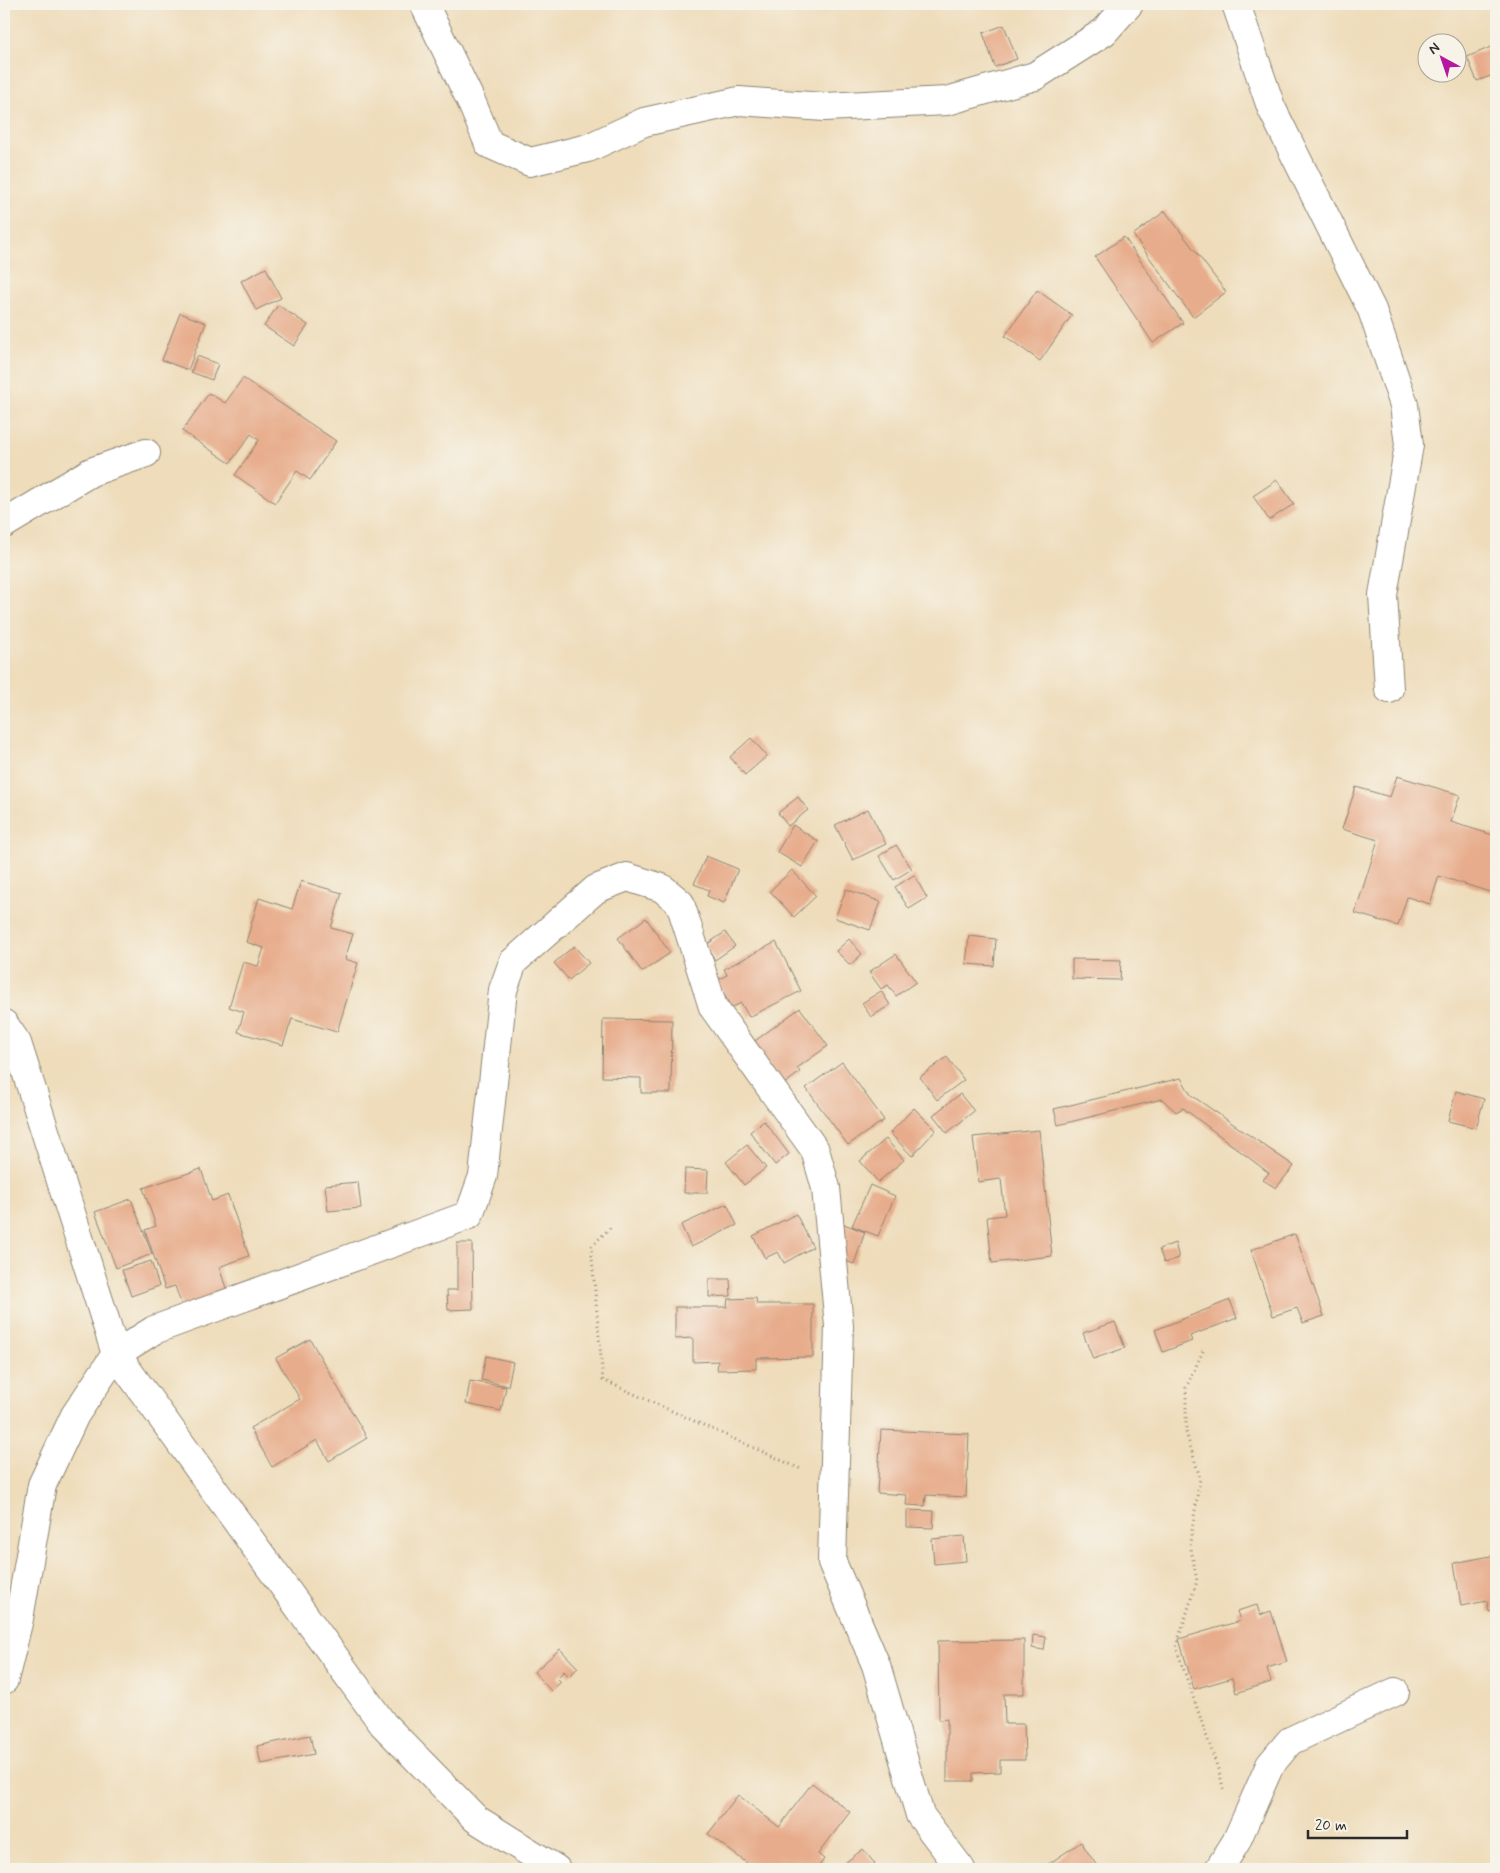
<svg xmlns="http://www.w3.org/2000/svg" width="1500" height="1873" font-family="Mynerve,sans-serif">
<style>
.building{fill:#e7ac8b}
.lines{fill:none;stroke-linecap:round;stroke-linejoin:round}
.minor-casing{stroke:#8c8472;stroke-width:30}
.path{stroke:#8c8472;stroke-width:3;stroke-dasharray:1 4;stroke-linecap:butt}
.minor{stroke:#fff;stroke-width:28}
</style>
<rect width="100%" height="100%" fill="#f7f3e8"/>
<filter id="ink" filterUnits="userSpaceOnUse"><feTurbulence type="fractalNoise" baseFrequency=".02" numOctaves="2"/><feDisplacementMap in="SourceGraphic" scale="10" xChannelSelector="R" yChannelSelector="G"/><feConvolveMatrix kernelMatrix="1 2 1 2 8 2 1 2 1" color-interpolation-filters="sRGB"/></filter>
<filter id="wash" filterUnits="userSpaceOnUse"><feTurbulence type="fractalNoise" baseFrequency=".0096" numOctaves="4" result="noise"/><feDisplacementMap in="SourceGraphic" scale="20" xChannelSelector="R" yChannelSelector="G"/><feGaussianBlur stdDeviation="1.12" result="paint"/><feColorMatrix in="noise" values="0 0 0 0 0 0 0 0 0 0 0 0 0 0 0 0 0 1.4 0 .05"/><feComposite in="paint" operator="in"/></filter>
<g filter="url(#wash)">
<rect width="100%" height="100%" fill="#eedcba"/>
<g id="blocks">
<path class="building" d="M 1004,25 L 1017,59 L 995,67 L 983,33 Z
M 1496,45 L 1496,74 L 1477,81 L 1467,57 Z
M 1165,211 L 1226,292 L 1193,317 L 1133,235 Z
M 1124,237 L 1183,323 L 1153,343 L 1095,257 Z
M 266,268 L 281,298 L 256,310 L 241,281 Z
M 1037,290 L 1072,315 L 1040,361 L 1005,336 Z
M 278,305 L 308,325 L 294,346 L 264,326 Z
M 180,313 L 206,323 L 188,370 L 162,360 Z
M 197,356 L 218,364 L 212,380 L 191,372 Z
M 243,378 L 336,441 L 310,480 L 297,471 L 275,503 L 235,475 L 259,440 L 251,434 L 230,463 L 182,431 L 209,393 L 225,403 Z
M 1277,480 L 1294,504 L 1269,520 L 1253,496 Z
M 751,738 L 767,756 L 745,775 L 730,757 Z
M 1397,776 L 1460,795 L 1451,822 L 1496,836 L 1496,894 L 1439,876 L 1430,904 L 1407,897 L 1398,926 L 1355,913 L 1378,840 L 1342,829 L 1356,787 L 1390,797 Z
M 798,797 L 808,810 L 788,826 L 778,813 Z
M 868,809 L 886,844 L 853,860 L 835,825 Z
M 793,825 L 818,841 L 802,867 L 777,852 Z
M 896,845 L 912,869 L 894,880 L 879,856 Z
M 706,856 L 738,869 L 724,903 L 707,896 L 709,890 L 694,884 Z
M 792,870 L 816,896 L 794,917 L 770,891 Z
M 914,875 L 927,898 L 909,909 L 895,887 Z
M 301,881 L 342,893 L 331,928 L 353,934 L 345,959 L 358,963 L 337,1032 L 292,1019 L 283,1045 L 238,1032 L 244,1012 L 229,1007 L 243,962 L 258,966 L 264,948 L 246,942 L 259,898 L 292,909 Z
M 846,889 L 881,902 L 870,930 L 835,918 Z
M 646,918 L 670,953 L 642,972 L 618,938 Z
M 725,932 L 735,946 L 715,960 L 706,945 Z
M 969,936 L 996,939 L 994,966 L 966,964 Z
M 849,939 L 862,954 L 850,965 L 836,951 Z
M 776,942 L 801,991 L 749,1017 L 741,1003 L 731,1008 L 717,980 L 727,975 L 724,969 Z
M 574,946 L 589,963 L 569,980 L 554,963 Z
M 896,954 L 916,982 L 896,996 L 888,985 L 881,989 L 869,972 Z
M 1072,959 L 1121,960 L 1120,980 L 1072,979 Z
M 881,991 L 890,1005 L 871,1017 L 862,1003 Z
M 800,1008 L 828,1046 L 797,1068 L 800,1072 L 783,1085 L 752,1043 Z
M 603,1019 L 672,1020 L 671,1093 L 641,1093 L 641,1078 L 602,1077 Z
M 947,1057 L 964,1080 L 937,1100 L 920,1077 Z
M 842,1062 L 884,1120 L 848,1145 L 806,1088 Z
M 1181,1078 L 1191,1095 L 1294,1166 L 1276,1188 L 1263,1180 L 1269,1173 L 1183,1108 L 1176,1112 L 1162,1099 L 1058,1125 L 1054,1109 Z
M 1456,1091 L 1484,1099 L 1476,1128 L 1448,1121 Z
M 960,1094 L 974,1111 L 947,1133 L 933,1115 Z
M 914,1108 L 936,1130 L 912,1156 L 890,1133 Z
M 764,1121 L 789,1154 L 775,1165 L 750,1132 Z
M 1039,1130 L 1052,1256 L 992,1263 L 987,1217 L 1005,1215 L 1001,1179 L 978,1182 L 973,1137 Z
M 886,1139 L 904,1160 L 878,1182 L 860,1161 Z
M 747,1145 L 766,1168 L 744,1185 L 726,1162 Z
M 201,1169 L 212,1201 L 228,1195 L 249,1256 L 219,1267 L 228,1294 L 183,1309 L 175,1286 L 165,1289 L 145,1230 L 156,1226 L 143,1188 Z
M 685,1169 L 708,1170 L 707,1193 L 684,1193 Z
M 358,1182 L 361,1208 L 328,1211 L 325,1185 Z
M 870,1185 L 895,1196 L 878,1236 L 852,1226 Z
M 131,1199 L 152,1254 L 116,1268 L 95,1212 Z
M 727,1204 L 737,1225 L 691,1247 L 681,1225 Z
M 796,1214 L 813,1247 L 784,1263 L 778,1252 L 765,1258 L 753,1236 Z
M 844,1224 L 865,1232 L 854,1264 L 839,1259 L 836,1246 Z
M 1295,1234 L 1324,1316 L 1303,1323 L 1297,1308 L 1273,1316 L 1251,1250 Z
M 457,1243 L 472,1243 L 473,1309 L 448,1310 L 447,1290 L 457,1290 Z
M 1175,1243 L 1179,1258 L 1164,1263 L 1159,1249 Z
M 151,1261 L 159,1286 L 131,1296 L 122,1270 Z
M 709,1279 L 730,1279 L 731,1296 L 709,1297 Z
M 756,1298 L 757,1304 L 813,1304 L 813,1357 L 756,1358 L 756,1369 L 717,1370 L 718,1361 L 693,1362 L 693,1338 L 675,1339 L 675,1307 L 727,1307 L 728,1299 Z
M 1230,1300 L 1237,1318 L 1190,1336 L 1192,1341 L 1163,1352 L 1155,1330 Z
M 1115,1322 L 1125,1348 L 1093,1359 L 1083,1333 Z
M 310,1339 L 367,1438 L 329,1461 L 317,1440 L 272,1467 L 250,1428 L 300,1399 L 276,1358 Z
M 486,1356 L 513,1362 L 508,1386 L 481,1380 Z
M 470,1381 L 506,1387 L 501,1411 L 466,1404 Z
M 881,1430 L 969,1434 L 966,1497 L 926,1495 L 925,1506 L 906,1505 L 907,1495 L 877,1493 Z
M 907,1510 L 934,1511 L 933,1528 L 907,1527 Z
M 964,1536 L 966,1561 L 934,1564 L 932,1539 Z
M 1496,1555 L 1496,1611 L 1489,1612 L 1487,1601 L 1461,1606 L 1454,1563 Z
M 1257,1605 L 1260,1615 L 1271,1611 L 1287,1662 L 1267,1668 L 1271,1682 L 1236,1693 L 1232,1678 L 1194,1689 L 1179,1639 L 1240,1621 L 1237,1611 Z
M 1033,1635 L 1046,1637 L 1044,1650 L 1032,1648 Z
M 1024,1640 L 1024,1694 L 1004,1694 L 1005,1724 L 1024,1724 L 1025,1760 L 1000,1760 L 1000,1772 L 973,1773 L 973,1781 L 947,1781 L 947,1719 L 939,1720 L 938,1641 Z
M 560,1649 L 578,1668 L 569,1676 L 564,1671 L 557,1678 L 561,1682 L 551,1691 L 534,1672 Z
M 310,1735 L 314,1754 L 261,1764 L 257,1746 Z
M 812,1783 L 850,1812 L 818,1854 L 824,1859 L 817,1869 L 755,1869 L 708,1834 L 738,1795 L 779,1827 Z
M 1081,1842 L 1099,1869 L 1041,1869 Z
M 863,1849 L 875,1864 L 868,1869 L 837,1869 Z"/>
</g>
</g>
<g filter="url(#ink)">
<use href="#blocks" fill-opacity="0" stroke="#8c8472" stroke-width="1"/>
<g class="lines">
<g class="minor-casing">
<path id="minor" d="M 424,4 L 471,101 L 489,144 L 530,162 L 588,148 L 644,122 L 739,101 L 825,107 L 947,101 L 1035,76 L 1104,32 L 1129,4
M 1236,4 L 1271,107 L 1372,310 L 1404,405 L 1409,445 L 1383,595 L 1389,689
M 4,524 L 91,472 L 146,453
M 4,1024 L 17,1043 L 116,1354 L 383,1724 L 476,1819 L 556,1869
M 4,1680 L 19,1619 L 42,1485 L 75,1415 L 116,1354 L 154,1330 L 469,1215 L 483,1176 L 503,990 L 513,962 L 596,889 L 627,877 L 662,888 L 680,903 L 713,1007 L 815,1150 L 826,1188 L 839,1326 L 832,1562 L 876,1665 L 920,1815 L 961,1869
M 1219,1869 L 1236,1842 L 1270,1765 L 1290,1741 L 1395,1692"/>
</g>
<path class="path" d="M 610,1228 L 591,1247 L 603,1380 L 803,1470
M 1203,1351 L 1186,1388 L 1186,1432 L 1200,1478 L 1190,1543 L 1197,1581 L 1176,1647 L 1220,1775 L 1224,1791"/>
<use href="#minor" class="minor"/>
</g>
</g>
<rect width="1500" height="1873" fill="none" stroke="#f7f3e8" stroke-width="20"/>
<g transform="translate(1442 58) rotate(320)"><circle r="24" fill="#f7f3e8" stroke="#a5a39c"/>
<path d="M0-4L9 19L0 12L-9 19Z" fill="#b5179e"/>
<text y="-8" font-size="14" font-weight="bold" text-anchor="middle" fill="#2b2b2b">N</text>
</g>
<path d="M1308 1830v8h99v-8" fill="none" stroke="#2b2b2b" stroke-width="2.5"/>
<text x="1315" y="1830" font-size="15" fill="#2b2b2b" stroke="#f7f3e8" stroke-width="4" paint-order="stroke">20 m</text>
</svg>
